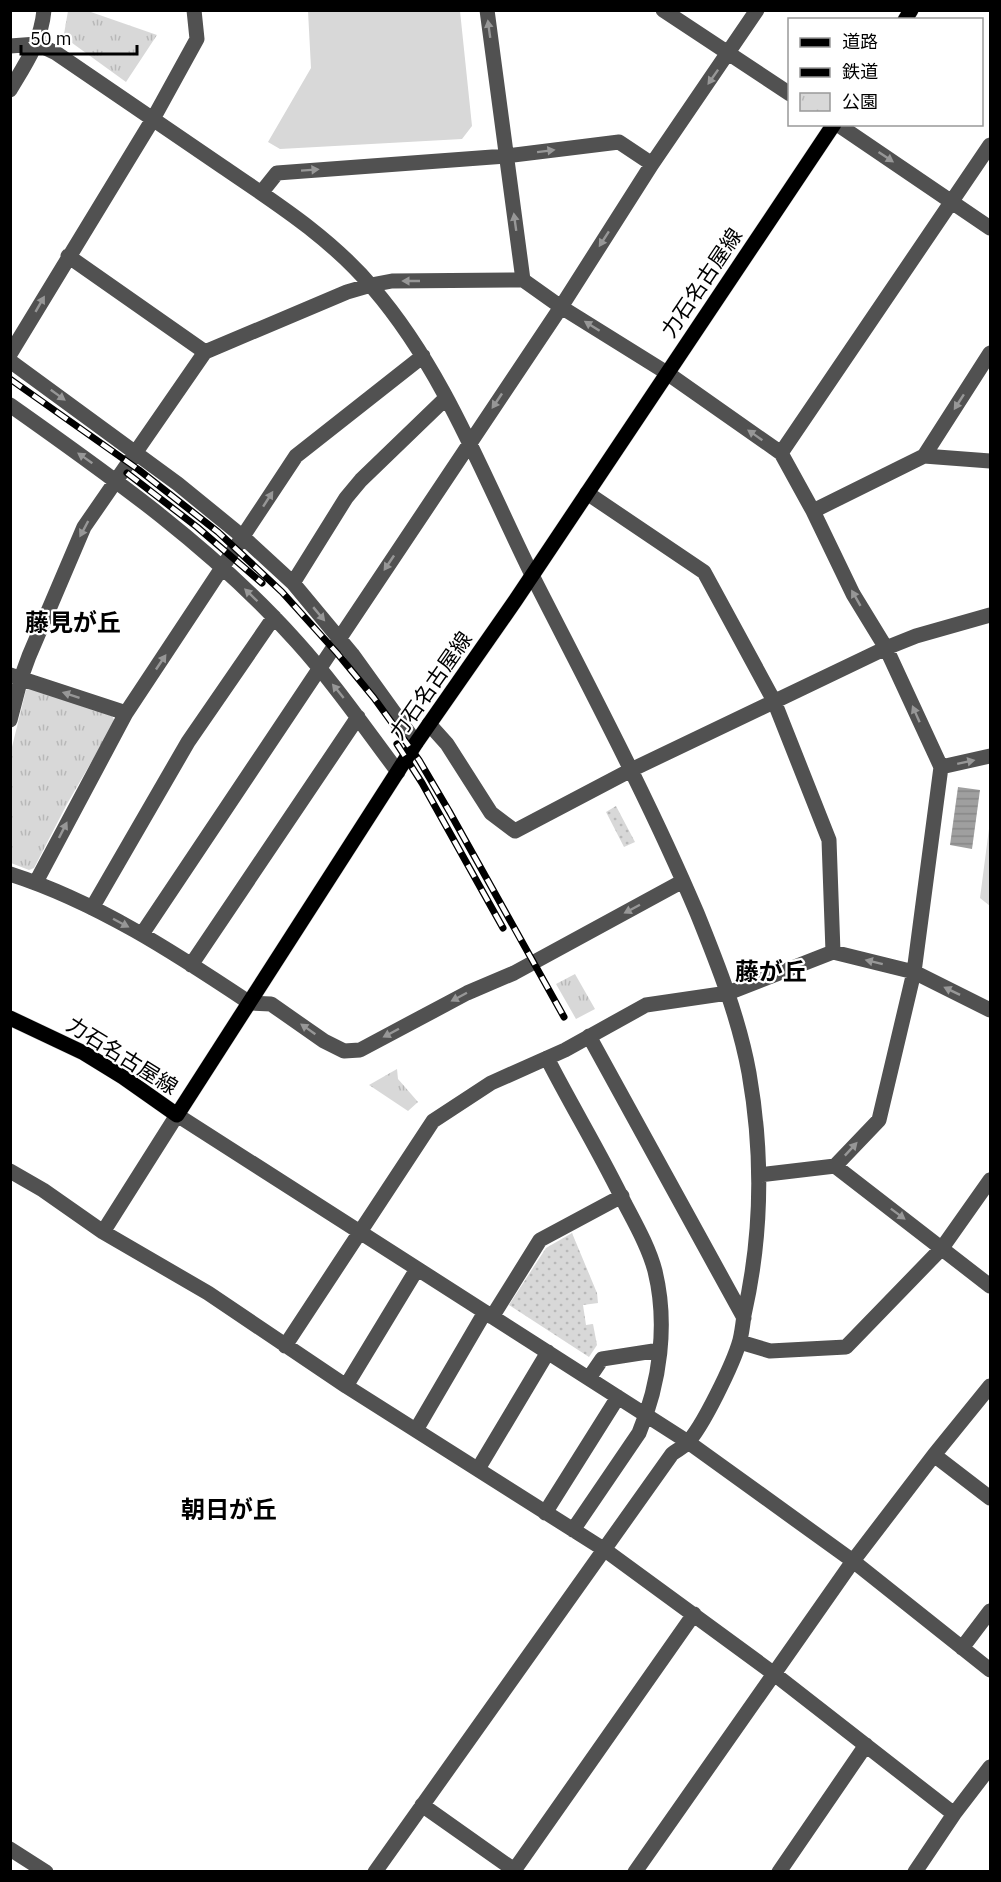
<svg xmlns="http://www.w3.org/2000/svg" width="1001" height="1882" font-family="'IBM Plex Sans','Noto Sans JP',sans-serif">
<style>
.grass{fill:#d8d8d8}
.park{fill:url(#park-tufts)}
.garden{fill:url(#garden-dots)}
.water{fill:url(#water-rules)}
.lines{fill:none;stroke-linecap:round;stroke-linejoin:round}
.major-casing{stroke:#dbdbdb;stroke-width:16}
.minor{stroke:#515151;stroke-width:15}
.major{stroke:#000;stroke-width:15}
.rail-casing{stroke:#000;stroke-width:7}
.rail{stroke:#fff;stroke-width:4.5;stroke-dasharray:14;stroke-linecap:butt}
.oneway{fill:#979797}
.labels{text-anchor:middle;stroke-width:4.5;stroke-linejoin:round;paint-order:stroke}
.street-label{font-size:21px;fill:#000;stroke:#fff}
.quarter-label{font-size:24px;font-weight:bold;fill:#000;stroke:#fff}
</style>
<defs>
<pattern id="park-tufts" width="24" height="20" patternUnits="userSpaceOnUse" patternTransform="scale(1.5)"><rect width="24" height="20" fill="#d8d8d8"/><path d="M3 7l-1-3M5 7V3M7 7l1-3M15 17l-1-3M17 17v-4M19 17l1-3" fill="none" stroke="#b8b8b8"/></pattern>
<pattern id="garden-dots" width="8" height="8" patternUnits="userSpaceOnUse" patternTransform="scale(1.5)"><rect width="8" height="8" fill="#d8d8d8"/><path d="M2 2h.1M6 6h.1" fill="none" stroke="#b8b8b8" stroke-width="1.8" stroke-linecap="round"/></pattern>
<pattern id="water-rules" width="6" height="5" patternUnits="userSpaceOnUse" patternTransform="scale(1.5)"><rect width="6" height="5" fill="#9f9f9f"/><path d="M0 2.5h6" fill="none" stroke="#878787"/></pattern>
</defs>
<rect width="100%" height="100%" fill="#fff"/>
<path class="grass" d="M 308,11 L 460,11 L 472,126 L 462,139 L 280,149 L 268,142 L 311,68 Z
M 990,821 L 990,906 L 980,898 Z"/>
<path class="park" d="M 88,11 L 157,35 L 126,82 L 68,40 L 64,34 L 68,11 Z
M 32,687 L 112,716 L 115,721 L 67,804 L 34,868 L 29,870 L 11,863 L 11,751 L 26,690 Z
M 575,974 L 595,1009 L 576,1019 L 556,984 Z
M 397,1069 L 398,1079 L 418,1102 L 408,1111 L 369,1085 Z"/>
<path class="garden" d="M 616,806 L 635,842 L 624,847 L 606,812 Z
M 572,1233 L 597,1293 L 598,1303 L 583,1305 L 586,1325 L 593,1324 L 597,1345 L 589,1357 L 509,1305 L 546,1248 Z"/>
<path class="water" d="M 958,787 L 980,790 L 972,849 L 950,845 Z"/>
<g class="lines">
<g class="major-casing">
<path id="major" d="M 905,20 L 911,10
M 10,1018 L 84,1053 L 123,1077 L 177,1115 L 416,743 L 515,601 L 834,124"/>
</g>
<path class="minor" d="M 487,10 L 523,280
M 663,10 L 790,94
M 10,46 L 37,44 L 56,53 C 112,91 167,129 223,167 C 276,203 331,238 373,288 C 446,373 485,481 535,581 C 591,691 649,800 697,913 C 718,965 739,1018 749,1073 C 763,1153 762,1236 744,1315 C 743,1323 742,1332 740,1340 C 734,1362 702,1429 686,1444 C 682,1448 677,1450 672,1454 L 375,1872
M 10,90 C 26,63 41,42 44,10
M 837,124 L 990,228
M 261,193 L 277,173 L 506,156 L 619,142 L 652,164
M 68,256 L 205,352
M 10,354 L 153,119 L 197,39 L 194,10
M 10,361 L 178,484 L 243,537 L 293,583 L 352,654 L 416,743
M 10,405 C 112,477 214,549 297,642 C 334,683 365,728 398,772
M 781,453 L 990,145
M 924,456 L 990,461
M 587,493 L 704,572 L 774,701 L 829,840 L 833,952
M 813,511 L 924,456 L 990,353
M 293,583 L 346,498 L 361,480 L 446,398
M 10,675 L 126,713
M 10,720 L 21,678 L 29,656 L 84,527 L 205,352 L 347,292 L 371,285 L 392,281 L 523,280 L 561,307 L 667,373 L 781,453 L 813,511 L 853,594 L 886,648 L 941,767 L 914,972 L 879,1120 L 835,1166 L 759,1175
M 429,724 L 447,744 L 491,813 L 515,831 L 631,770 L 886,648 L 916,636 L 990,615
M 941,767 L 990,756
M 10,874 C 97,902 175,953 250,1003 L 271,1004 L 324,1041 L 344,1051 L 360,1050 L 467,993 L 514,973 L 683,881
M 36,882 L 126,713 L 296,456 L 423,356
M 92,908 L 188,742 L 274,617
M 142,934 L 561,307 L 652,164 L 757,10
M 191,965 L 358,717
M 589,1036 L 744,1318
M 547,1058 C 572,1107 601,1154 625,1204 C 636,1225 649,1248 655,1271 C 668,1324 660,1383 639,1433 L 573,1530
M 835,1166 L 990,1286
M 10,1171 L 43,1190 L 103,1232 L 208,1293 L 346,1386 L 605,1550 L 773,1673 L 954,1814
M 103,1232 L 177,1115 L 688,1442 L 853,1561 L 990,1670
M 492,1317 L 540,1240 L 622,1196
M 740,1342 L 770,1351 L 846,1347 L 942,1248 L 990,1180
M 285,1346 L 433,1121 L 491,1083 L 565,1050 L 646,1005 L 728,993 L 833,952 L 914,972 L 990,1010
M 589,1378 L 602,1359 L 660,1350
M 346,1386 L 417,1269
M 416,1430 L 485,1312
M 934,1455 L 990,1498
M 478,1469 L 548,1352
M 545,1513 L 618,1397
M 962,1648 L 990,1611
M 422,1805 L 517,1872
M 10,1849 L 46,1872
M 513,1872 L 694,1614
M 635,1872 L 853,1561 L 934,1455 L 990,1386
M 779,1872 L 866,1745
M 915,1872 L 954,1814 L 990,1767"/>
<use href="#major" class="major"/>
<g class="rail-casing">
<path id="rail" d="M 10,379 L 139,470 L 218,532 L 282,592 L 337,653 L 374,698 L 419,760 L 449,811 L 564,1017
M 127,473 L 197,527 L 262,583
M 397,744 L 422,783 L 503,928"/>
</g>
<use href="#rail" class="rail"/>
</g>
<defs><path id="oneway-solid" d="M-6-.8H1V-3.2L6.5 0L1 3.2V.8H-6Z" transform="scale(1.5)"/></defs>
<g class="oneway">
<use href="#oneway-solid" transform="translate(489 29) rotate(-98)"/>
<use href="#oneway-solid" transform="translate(713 77) rotate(125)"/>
<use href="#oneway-solid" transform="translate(546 151) rotate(-7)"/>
<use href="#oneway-solid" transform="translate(886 157) rotate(34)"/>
<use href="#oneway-solid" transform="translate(310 170) rotate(-4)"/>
<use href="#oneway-solid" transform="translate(515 222) rotate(-98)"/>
<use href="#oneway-solid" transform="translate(604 239) rotate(123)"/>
<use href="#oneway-solid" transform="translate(411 281) rotate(180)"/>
<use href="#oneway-solid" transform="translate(40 304) rotate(-60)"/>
<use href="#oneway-solid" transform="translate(592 326) rotate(-148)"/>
<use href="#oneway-solid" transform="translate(58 395) rotate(36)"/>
<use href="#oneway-solid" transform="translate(497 401) rotate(124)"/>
<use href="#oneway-solid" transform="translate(959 402) rotate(123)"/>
<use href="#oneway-solid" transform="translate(755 435) rotate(-145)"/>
<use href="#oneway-solid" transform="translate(85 458) rotate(-145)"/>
<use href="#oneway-solid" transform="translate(268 499) rotate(-57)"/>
<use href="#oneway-solid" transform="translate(84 529) rotate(118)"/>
<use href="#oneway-solid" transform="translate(389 563) rotate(124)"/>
<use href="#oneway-solid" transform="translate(251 595) rotate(-136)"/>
<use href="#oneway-solid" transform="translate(856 598) rotate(-120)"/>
<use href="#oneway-solid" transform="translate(319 614) rotate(50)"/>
<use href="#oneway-solid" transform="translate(161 662) rotate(-56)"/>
<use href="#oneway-solid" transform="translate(338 691) rotate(-129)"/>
<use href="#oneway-solid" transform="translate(71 695) rotate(-162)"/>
<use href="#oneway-solid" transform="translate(916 714) rotate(-114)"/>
<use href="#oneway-solid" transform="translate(966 762) rotate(-12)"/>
<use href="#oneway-solid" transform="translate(63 830) rotate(-63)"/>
<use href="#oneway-solid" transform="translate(632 909) rotate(152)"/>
<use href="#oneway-solid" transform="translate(121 923) rotate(28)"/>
<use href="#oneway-solid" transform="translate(874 962) rotate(-166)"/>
<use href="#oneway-solid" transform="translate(952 991) rotate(-154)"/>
<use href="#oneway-solid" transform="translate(459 997) rotate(152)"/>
<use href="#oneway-solid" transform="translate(308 1029) rotate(-145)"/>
<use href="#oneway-solid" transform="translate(391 1033) rotate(152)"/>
<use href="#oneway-solid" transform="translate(851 1149) rotate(-47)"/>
<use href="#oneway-solid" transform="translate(898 1214) rotate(37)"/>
</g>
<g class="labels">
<g class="street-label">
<text transform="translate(702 283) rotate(-56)" y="7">力石名古屋線</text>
<text transform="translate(431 686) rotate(-55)" y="7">力石名古屋線</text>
<text transform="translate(122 1056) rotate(32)" y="7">力石名古屋線</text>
</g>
<g class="quarter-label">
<text x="73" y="631">藤見が丘</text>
<text x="771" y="980">藤が丘</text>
<text x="229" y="1518">朝日が丘</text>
</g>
</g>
<rect width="1001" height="1882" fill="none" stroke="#000000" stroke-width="24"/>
<rect x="788" y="18" width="195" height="108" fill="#ffffff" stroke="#999999" stroke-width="1.5"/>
<rect x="800" y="38" width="30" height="9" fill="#000000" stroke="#999999" stroke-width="1.5"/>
<text x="842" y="48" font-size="18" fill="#000000">道路</text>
<rect x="800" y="68" width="30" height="9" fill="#000000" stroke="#999999" stroke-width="1.5"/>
<text x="842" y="78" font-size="18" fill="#000000">鉄道</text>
<rect x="800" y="93" width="30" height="18" fill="url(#park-tufts)" stroke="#999999" stroke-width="1.5"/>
<text x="842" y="108" font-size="18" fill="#000000">公園</text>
<path d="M21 45v9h116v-9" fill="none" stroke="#000000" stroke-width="3"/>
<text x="30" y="45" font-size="18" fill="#000000" stroke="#ffffff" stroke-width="4.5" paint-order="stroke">50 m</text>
</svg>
